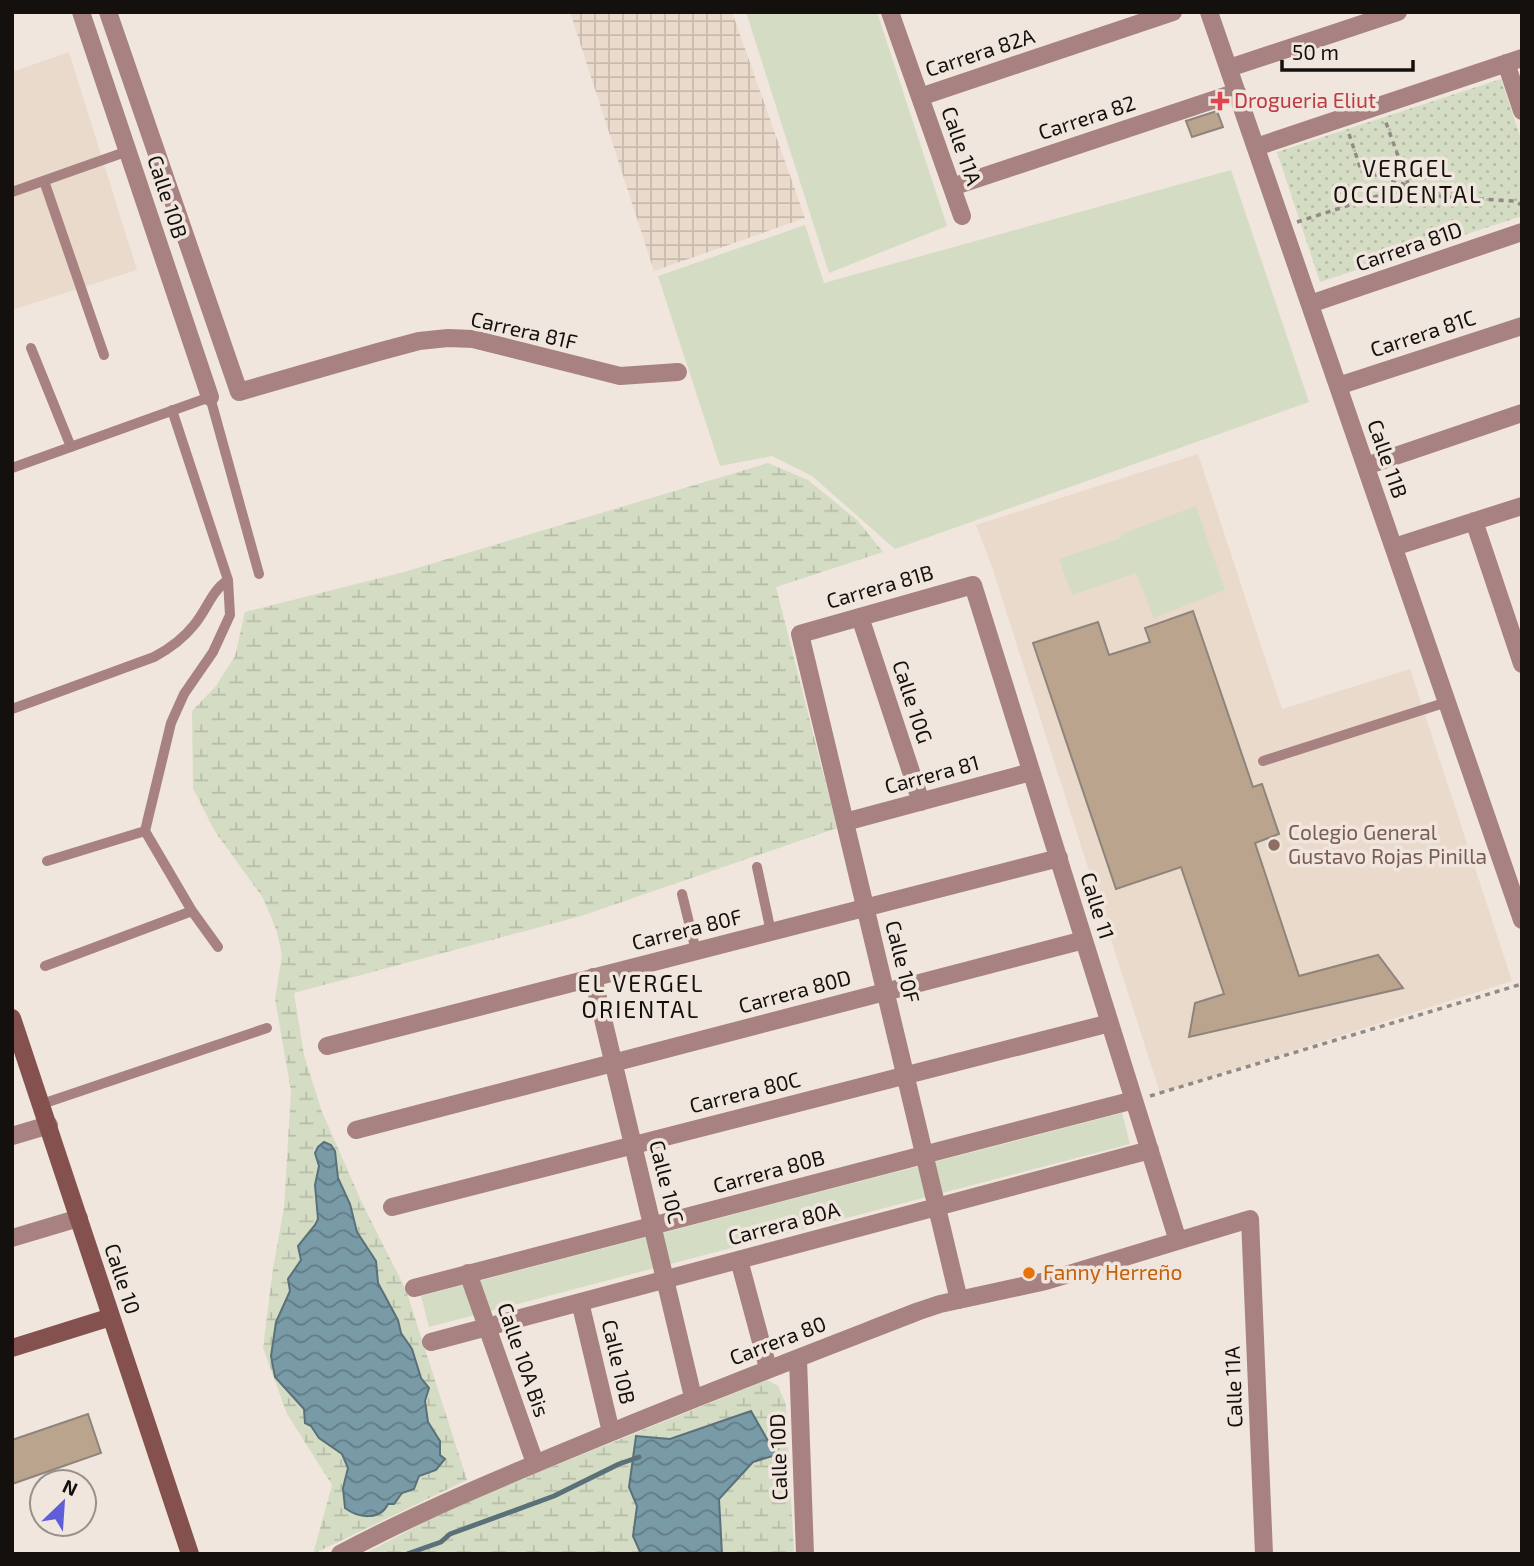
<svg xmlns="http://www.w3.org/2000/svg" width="1534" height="1566" font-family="'Exo 2',sans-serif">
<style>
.built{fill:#eadacc}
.industrial{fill:url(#industrial-grid)}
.grass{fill:#d4dcc4}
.wetland{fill:url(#wetland-marsh)}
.park{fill:url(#park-dots)}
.water{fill:url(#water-waves);stroke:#5a7179;stroke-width:2}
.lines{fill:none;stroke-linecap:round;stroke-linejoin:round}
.stream{stroke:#5a7179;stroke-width:5}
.building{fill:#bba48e;stroke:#8d847c;stroke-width:2}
.path{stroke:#928b85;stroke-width:3.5;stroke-dasharray:5 5;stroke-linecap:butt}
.lane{stroke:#a78280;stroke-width:10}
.street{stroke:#a78280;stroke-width:18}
.secondary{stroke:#84514f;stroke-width:18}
.health-dot{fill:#e0444e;stroke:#f0e6dd;stroke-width:2.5}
.education-dot{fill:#8d6e63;stroke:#f0e6dd;stroke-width:2.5}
.food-dot{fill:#e8710a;stroke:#f0e6dd;stroke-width:2.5}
.labels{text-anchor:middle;stroke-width:7;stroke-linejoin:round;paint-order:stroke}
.street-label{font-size:21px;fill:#13100d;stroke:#f0e6dd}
.health-label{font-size:21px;fill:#be3a42;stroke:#f0e6dd;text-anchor:start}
.education-label{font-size:21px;fill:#785e54;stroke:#f0e6dd;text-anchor:start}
.food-label{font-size:21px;fill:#c56008;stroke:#f0e6dd;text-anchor:start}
.neighbourhood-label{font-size:23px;letter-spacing:2px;fill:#13100d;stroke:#f0e6dd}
</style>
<defs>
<pattern id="industrial-grid" width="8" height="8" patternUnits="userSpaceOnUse" patternTransform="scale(1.75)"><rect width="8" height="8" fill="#eadacc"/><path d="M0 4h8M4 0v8" fill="none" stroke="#c8baae"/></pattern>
<pattern id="wetland-marsh" width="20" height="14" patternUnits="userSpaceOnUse" patternTransform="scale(1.75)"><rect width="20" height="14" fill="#d4dcc4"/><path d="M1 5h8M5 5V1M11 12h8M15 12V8" fill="none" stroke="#b5bca7"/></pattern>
<pattern id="park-dots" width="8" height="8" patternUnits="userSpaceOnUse" patternTransform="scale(1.75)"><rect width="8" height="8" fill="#d4dcc4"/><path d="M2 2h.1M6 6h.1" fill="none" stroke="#b5bca7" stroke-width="1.8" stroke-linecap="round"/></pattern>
<pattern id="water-waves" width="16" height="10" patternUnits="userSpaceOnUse" patternTransform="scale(1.75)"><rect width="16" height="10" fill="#799aa7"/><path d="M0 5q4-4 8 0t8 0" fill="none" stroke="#627c86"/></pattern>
</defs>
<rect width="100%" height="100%" fill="#f0e6dd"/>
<path class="built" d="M 69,52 L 137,270 L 12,310 L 12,72 Z
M 1198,454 L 1282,709 L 1410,669 L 1512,981 L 1160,1093 L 991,564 L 976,525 Z"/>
<path class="industrial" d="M 570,12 L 732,12 L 805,218 L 654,271 Z"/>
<path class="grass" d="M 746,12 L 877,12 L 947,226 L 829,273 Z
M 1231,170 L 1309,402 L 895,549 L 812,476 L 772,456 L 720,466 L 658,276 L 805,225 L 824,283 Z
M 1196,506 L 1225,590 L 1154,618 L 1136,573 L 1072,595 L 1059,559 L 1121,538 L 1121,534 Z
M 1122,1113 L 1130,1144 L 429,1327 L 421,1296 Z"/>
<path class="wetland" d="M 768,463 L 808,480 L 857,520 L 883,552 L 776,587 L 837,828 L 581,916 L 294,993 L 304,1055 L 322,1112 L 363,1205 L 406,1290 L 467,1480 L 313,1554 L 332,1485 L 287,1414 L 263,1348 L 273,1268 L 284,1208 L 291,1091 L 275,999 L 282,955 L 276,929 L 263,898 L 214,830 L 193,788 L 192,711 L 216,686 L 235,656 L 245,612 L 404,572 Z
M 767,1380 L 778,1386 L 786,1404 L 794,1554 L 364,1554 L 457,1505 Z"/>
<path class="park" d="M 1501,79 L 1522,142 L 1522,216 L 1320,282 L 1277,152 Z"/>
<path class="water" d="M 324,1142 L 331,1145 L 335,1151 L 338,1178 L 350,1204 L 357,1232 L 376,1261 L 378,1283 L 398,1320 L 401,1333 L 412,1349 L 421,1378 L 429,1388 L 425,1401 L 428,1422 L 440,1441 L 440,1455 L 445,1459 L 436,1470 L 419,1476 L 414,1489 L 402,1493 L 394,1504 L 388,1504 C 380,1521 358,1518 345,1508 L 343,1488 L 348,1468 L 342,1454 L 319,1438 L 311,1426 L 305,1423 L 304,1409 L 275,1377 L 271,1356 L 276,1322 L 290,1291 L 288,1279 L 301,1260 L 298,1246 L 315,1225 L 318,1219 L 315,1185 L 319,1166 L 315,1153 L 318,1147 Z
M 751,1411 L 776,1455 L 753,1462 L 719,1499 L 722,1554 L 641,1554 L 633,1536 L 637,1506 L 629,1487 L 636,1436 L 670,1439 Z"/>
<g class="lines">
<path class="stream" d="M 407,1554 L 441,1542 L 450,1534 L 554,1496 L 619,1464 L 639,1457"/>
</g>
<path class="building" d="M 1217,111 L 1223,127 L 1192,137 L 1186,121 Z
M 1193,611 L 1253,787 L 1262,784 L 1279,834 L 1255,843 L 1299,976 L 1378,955 L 1403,988 L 1189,1037 L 1195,1003 L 1224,994 L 1181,867 L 1116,889 L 1033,643 L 1098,622 L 1109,655 L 1150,642 L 1145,628 Z
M 88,1414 L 101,1453 L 12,1484 L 12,1440 Z"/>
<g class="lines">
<path class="path" d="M 1349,134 L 1361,170 L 1443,197 L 1514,201 L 1522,205
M 1297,222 L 1409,186 L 1385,120
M 1150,1096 L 1522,984"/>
<path class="lane" d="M 44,181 L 104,355
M 12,192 L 128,151
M 31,348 L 71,447
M 12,468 L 210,397 L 259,574
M 12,709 L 154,657 C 169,649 183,639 194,625 C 207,610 211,591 228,580
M 1263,761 L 1447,702
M 145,831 L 192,911 L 218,947
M 47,861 L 145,831 L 171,723 L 184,694 L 213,652 L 230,615 L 228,580 L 172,410
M 757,867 L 771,932
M 682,894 L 696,951
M 45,966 L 192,911
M 42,1104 L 267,1028"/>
<path class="street" d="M 81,12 L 210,397
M 108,12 L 239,392 L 378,352 L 419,341 L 448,338 L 473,339 L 620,376 L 678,372
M 890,12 L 962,216
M 1209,12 L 1522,920
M 1506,63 L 1522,111
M 1229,68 L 1398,12
M 920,97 L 1173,12
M 1256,147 L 1522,58
M 952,187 L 1237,92
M 1310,304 L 1522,232
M 1338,386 L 1522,326
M 1366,466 L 1522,413
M 1474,521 L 1522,664
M 1394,547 L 1522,506
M 860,617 L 921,802
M 845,822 L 1031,772
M 593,977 L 693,1397
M 327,1046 L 1059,858
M 356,1130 L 1084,940
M 12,1136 L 49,1125
M 392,1207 L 1110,1023
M 12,1238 L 79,1218
M 739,1260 L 768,1368
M 468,1273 L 535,1463
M 414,1288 L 1134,1100
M 959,1300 L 800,634 L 973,585 L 1178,1241
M 580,1302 L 611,1432
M 431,1342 L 1150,1150
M 798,1359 L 805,1554
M 340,1554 C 428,1507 520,1470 612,1432 C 714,1390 816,1351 919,1311 L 940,1304 L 1046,1281 L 1250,1219 L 1264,1554"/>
<path class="secondary" d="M 12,1018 L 190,1554
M 12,1348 L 111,1317"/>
</g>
<path class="health-dot" d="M1216.5 90.5h7v7h7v7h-7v7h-7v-7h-7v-7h7z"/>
<circle class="education-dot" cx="1274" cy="845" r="7"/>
<circle class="food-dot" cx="1029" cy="1273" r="7"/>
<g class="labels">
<g class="street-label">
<text transform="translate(980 53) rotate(-18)" y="7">Carrera 82A</text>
<text transform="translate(1087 118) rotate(-18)" y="7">Carrera 82</text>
<text transform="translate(961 146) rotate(71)" y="7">Calle 11A</text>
<text transform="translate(167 197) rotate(72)" y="7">Calle 10B</text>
<text transform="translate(1409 247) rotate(-19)" y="7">Carrera 81D</text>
<text transform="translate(524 331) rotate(13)" y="7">Carrera 81F</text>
<text transform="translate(1423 334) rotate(-18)" y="7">Carrera 81C</text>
<text transform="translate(1387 459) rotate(71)" y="7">Calle 11B</text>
<text transform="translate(880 587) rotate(-16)" y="7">Carrera 81B</text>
<text transform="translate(912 702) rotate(72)" y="7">Calle 10G</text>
<text transform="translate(932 775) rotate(-15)" y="7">Carrera 81</text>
<text transform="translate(1097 906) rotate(73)" y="7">Calle 11</text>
<text transform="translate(687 930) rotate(-14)" y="7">Carrera 80F</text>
<text transform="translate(902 962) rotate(76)" y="7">Calle 10F</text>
<text transform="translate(795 992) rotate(-15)" y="7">Carrera 80D</text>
<text transform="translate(745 1093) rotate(-14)" y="7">Carrera 80C</text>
<text transform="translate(769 1172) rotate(-15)" y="7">Carrera 80B</text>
<text transform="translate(666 1182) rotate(76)" y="7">Calle 10C</text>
<text transform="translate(784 1224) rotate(-15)" y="7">Carrera 80A</text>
<text transform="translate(122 1279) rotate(72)" y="7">Calle 10</text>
<text transform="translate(778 1341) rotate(-21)" y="7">Carrera 80</text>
<text transform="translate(523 1360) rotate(71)" y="7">Calle 10A Bis</text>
<text transform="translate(618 1362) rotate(77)" y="7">Calle 10B</text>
<text transform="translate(1234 1387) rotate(-92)" y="7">Calle 11A</text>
<text transform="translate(779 1457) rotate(-92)" y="7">Calle 10D</text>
</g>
<g class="health-label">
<text x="1234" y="108">Drogueria Eliut</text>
</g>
<g class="education-label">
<text x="1288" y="840">Colegio General<tspan x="1288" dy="24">Gustavo Rojas Pinilla</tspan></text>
</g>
<g class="food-label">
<text x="1043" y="1280">Fanny Herreño</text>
</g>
<g class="neighbourhood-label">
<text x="1408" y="177">VERGEL<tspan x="1408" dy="26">OCCIDENTAL</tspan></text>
<text x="641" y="992">EL VERGEL<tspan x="641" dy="26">ORIENTAL</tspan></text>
</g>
</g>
<rect width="1534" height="1566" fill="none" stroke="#13100d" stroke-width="28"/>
<g transform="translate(63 1503) rotate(25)"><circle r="33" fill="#f0e6dd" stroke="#98908a" stroke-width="2"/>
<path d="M0-5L12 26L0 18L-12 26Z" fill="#605ed6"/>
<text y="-10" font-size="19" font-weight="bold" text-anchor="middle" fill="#13100d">N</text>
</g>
<path d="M1282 60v10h131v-10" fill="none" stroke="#13100d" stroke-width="3.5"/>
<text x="1292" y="60" font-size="21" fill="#13100d" stroke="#f0e6dd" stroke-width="5" paint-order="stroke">50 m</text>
</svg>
